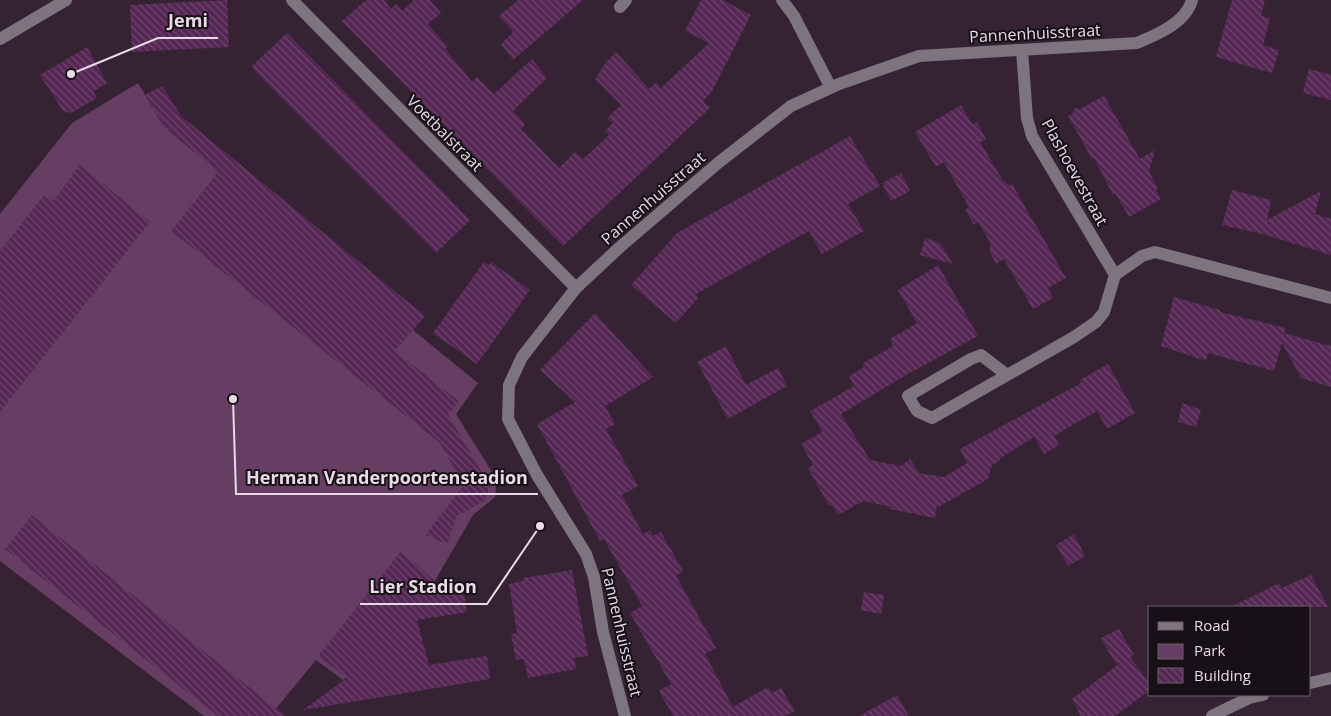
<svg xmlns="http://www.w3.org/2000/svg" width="1331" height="716" font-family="'Open Sans',sans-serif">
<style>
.green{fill:#663e63}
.building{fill:url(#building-back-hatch)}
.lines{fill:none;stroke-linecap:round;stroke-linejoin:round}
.minor{stroke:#7e747d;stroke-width:12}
.labels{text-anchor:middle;stroke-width:4;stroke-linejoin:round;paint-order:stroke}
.street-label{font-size:16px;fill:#e8dbe6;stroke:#181017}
.leader{fill:none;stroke:#e8dbe6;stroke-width:2}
.callout-dot{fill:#e8dbe6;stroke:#181017;stroke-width:2}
.callout-label{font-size:18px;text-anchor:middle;font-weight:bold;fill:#e8dbe6;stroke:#181017;stroke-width:4;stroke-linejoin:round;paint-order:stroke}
</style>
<defs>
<pattern id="building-back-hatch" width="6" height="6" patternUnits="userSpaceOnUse" patternTransform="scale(1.25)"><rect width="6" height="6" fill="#552754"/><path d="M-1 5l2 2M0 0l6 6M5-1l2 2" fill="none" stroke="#6d466d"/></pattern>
</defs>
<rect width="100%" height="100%" fill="#352334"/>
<path class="green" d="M 138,83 L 164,127 L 478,383 L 456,414 L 497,480 L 495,497 L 473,515 L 415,615 L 376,653 L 343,680 L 316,660 L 270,716 L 204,716 L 0,561 L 0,214 L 72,123 Z"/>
<path class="building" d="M 227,0 L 229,47 L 132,52 L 130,5 Z
M 366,0 L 384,0 L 391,9 L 396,4 L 402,11 L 414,0 L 430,0 L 441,13 L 428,24 L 448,47 L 445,49 L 472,82 L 477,77 L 494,94 L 532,59 L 547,78 L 513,111 L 525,124 L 521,129 L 559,168 L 575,152 L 583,159 L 609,135 L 605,131 L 613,123 L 607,118 L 621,105 L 595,79 L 607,61 L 616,52 L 649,89 L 656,82 L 661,88 L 709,43 L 685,31 L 701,0 L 723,0 L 751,15 L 711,93 L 703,101 L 710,108 L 563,246 L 342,21 Z
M 518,0 L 583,0 L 513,60 L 501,44 L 513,32 L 499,16 Z
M 1232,0 L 1265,0 L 1261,16 L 1270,18 L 1263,45 L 1279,50 L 1272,73 L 1216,57 Z
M 287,33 L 470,220 L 436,253 L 254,70 L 252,66 Z
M 87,47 L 107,83 L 93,92 L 97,98 L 71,113 L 63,111 L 40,75 Z
M 1309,69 L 1331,75 L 1331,100 L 1303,93 Z
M 162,86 L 181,116 L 425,316 L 395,351 L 459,401 L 448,415 L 490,486 L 484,501 L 457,516 L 447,544 L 425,535 L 464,485 L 439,442 L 171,231 L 218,172 L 164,127 L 145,95 Z
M 1104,96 L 1140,159 L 1155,150 L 1149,172 L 1158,188 L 1156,190 L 1161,199 L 1129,217 L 1115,193 L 1113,195 L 1094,158 L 1092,159 L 1068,116 L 1073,113 L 1074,108 L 1080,109 Z
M 961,105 L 972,124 L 977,122 L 986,139 L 980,142 L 1002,179 L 1010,186 L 1012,184 L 1066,278 L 1048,288 L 1053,298 L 1033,309 L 1004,259 L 996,264 L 990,252 L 990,242 L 978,222 L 974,225 L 965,210 L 969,207 L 944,162 L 936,167 L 915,132 Z
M 850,136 L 880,186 L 848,204 L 864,231 L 822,254 L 809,231 L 696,294 L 698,298 L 676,323 L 631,285 L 677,233 Z
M 80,165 L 150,222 L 0,412 L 0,251 L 44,195 L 53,201 Z
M 901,173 L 910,191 L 891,201 L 882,183 Z
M 1232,190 L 1271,200 L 1267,220 L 1321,191 L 1315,214 L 1331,219 L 1331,255 L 1263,234 L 1222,225 Z
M 925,238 L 940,243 L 953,264 L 920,255 Z
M 484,262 L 489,265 L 491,262 L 530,290 L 477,364 L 433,333 Z
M 938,265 L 978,336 L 906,375 L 841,414 L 870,460 L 901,466 L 910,459 L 919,473 L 944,477 L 967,463 L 960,449 L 1081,383 L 1080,380 L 1108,364 L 1135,413 L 1107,429 L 1097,411 L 1054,436 L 1059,445 L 1044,454 L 1034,437 L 999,459 L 1000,461 L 992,465 L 988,479 L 940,506 L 937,505 L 935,518 L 890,509 L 891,507 L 863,501 L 838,515 L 832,505 L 829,506 L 808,468 L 813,465 L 801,444 L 822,432 L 810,411 L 854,386 L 849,376 L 864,367 L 862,364 L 893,346 L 890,339 L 917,323 L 898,290 Z
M 1174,297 L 1220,310 L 1220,312 L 1286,328 L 1284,333 L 1331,346 L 1331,387 L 1301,378 L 1282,343 L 1274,371 L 1208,353 L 1206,361 L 1161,346 Z
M 595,313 L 653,377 L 605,406 L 615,424 L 606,429 L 638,486 L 622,495 L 643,534 L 650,530 L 653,536 L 661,532 L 683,571 L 676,576 L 716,648 L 705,654 L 733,707 L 768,687 L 772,693 L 781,688 L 795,711 L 785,716 L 673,716 L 659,691 L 671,684 L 630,613 L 642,606 L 604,539 L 600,541 L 537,424 L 575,402 L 540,370 Z
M 726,346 L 746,385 L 778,368 L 787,386 L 728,419 L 697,362 Z
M 1182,403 L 1201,410 L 1196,427 L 1178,422 Z
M 32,515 L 235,676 L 286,716 L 218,716 L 5,549 Z
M 1074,534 L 1085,556 L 1068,566 L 1056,545 Z
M 401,551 L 442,587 L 462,583 L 467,612 L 417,620 L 429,665 L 487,656 L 490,679 L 303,710 L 347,678 L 318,656 Z
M 572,570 L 588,656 L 574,658 L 576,669 L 528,678 L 524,659 L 516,660 L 511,634 L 517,633 L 509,584 L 523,581 L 523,578 Z
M 1311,575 L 1328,607 L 1231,607 L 1279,583 L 1282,588 Z
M 864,592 L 884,595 L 881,614 L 861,610 Z
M 1119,629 L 1134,655 L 1130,657 L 1150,684 L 1150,690 L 1115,716 L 1081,716 L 1072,699 L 1123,661 L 1116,665 L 1101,638 Z
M 897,695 L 909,716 L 859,716 Z"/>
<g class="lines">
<path class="minor" d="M 292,0 L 576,288
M 782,0 L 794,16 L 831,88
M 620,7 L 626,0
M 0,39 L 66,0
M 1022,50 L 1027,118 L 1032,136 L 1115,275
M 1007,375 L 981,355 L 971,359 L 908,396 L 917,411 L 932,418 L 1074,337 L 1096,322 L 1104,312 L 1115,275 L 1142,256 L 1155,252 L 1331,298
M 1310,683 L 1331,678
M 625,716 L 603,632 L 594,577 L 586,554 L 537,475 L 508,419 L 509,385 L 522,357 L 576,288 L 620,247 L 718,163 L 791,106 L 839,84 L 919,56 L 1137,43 C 1156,35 1186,23 1192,0
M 1212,716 L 1249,698 L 1263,695"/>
</g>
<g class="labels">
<g class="street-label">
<text transform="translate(1035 33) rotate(-3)" y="6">Pannenhuisstraat</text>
<text transform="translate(445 133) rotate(45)" y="6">Voetbalstraat</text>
<text transform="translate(1075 172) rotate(61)" y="6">Plashoevestraat</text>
<text transform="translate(653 198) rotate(-41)" y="6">Pannenhuisstraat</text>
<text transform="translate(622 632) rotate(77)" y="6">Pannenhuisstraat</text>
</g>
</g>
<path class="leader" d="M71 74L158 38H218M233 399L236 494H538M540 526L487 604H360"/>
<g class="callout-dot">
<circle cx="71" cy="74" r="5"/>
<circle cx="233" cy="399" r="5"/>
<circle cx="540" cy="526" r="5"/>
</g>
<g class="callout-label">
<text x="188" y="27">Jemi</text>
<text x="387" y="484">Herman Vanderpoortenstadion</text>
<text x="423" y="593">Lier Stadion</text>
</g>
<rect x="1148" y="606" width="162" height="90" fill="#181017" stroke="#6b616a"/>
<rect x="1158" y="622" width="25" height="8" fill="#7e747d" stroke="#6b616a"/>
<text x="1194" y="631" font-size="15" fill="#e8dbe6">Road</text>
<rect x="1158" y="644" width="25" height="15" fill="#663e63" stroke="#6b616a"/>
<text x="1194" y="656" font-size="15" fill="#e8dbe6">Park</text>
<rect x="1158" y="668" width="25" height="15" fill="url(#building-back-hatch)" stroke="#6b616a"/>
<text x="1194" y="681" font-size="15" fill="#e8dbe6">Building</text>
</svg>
